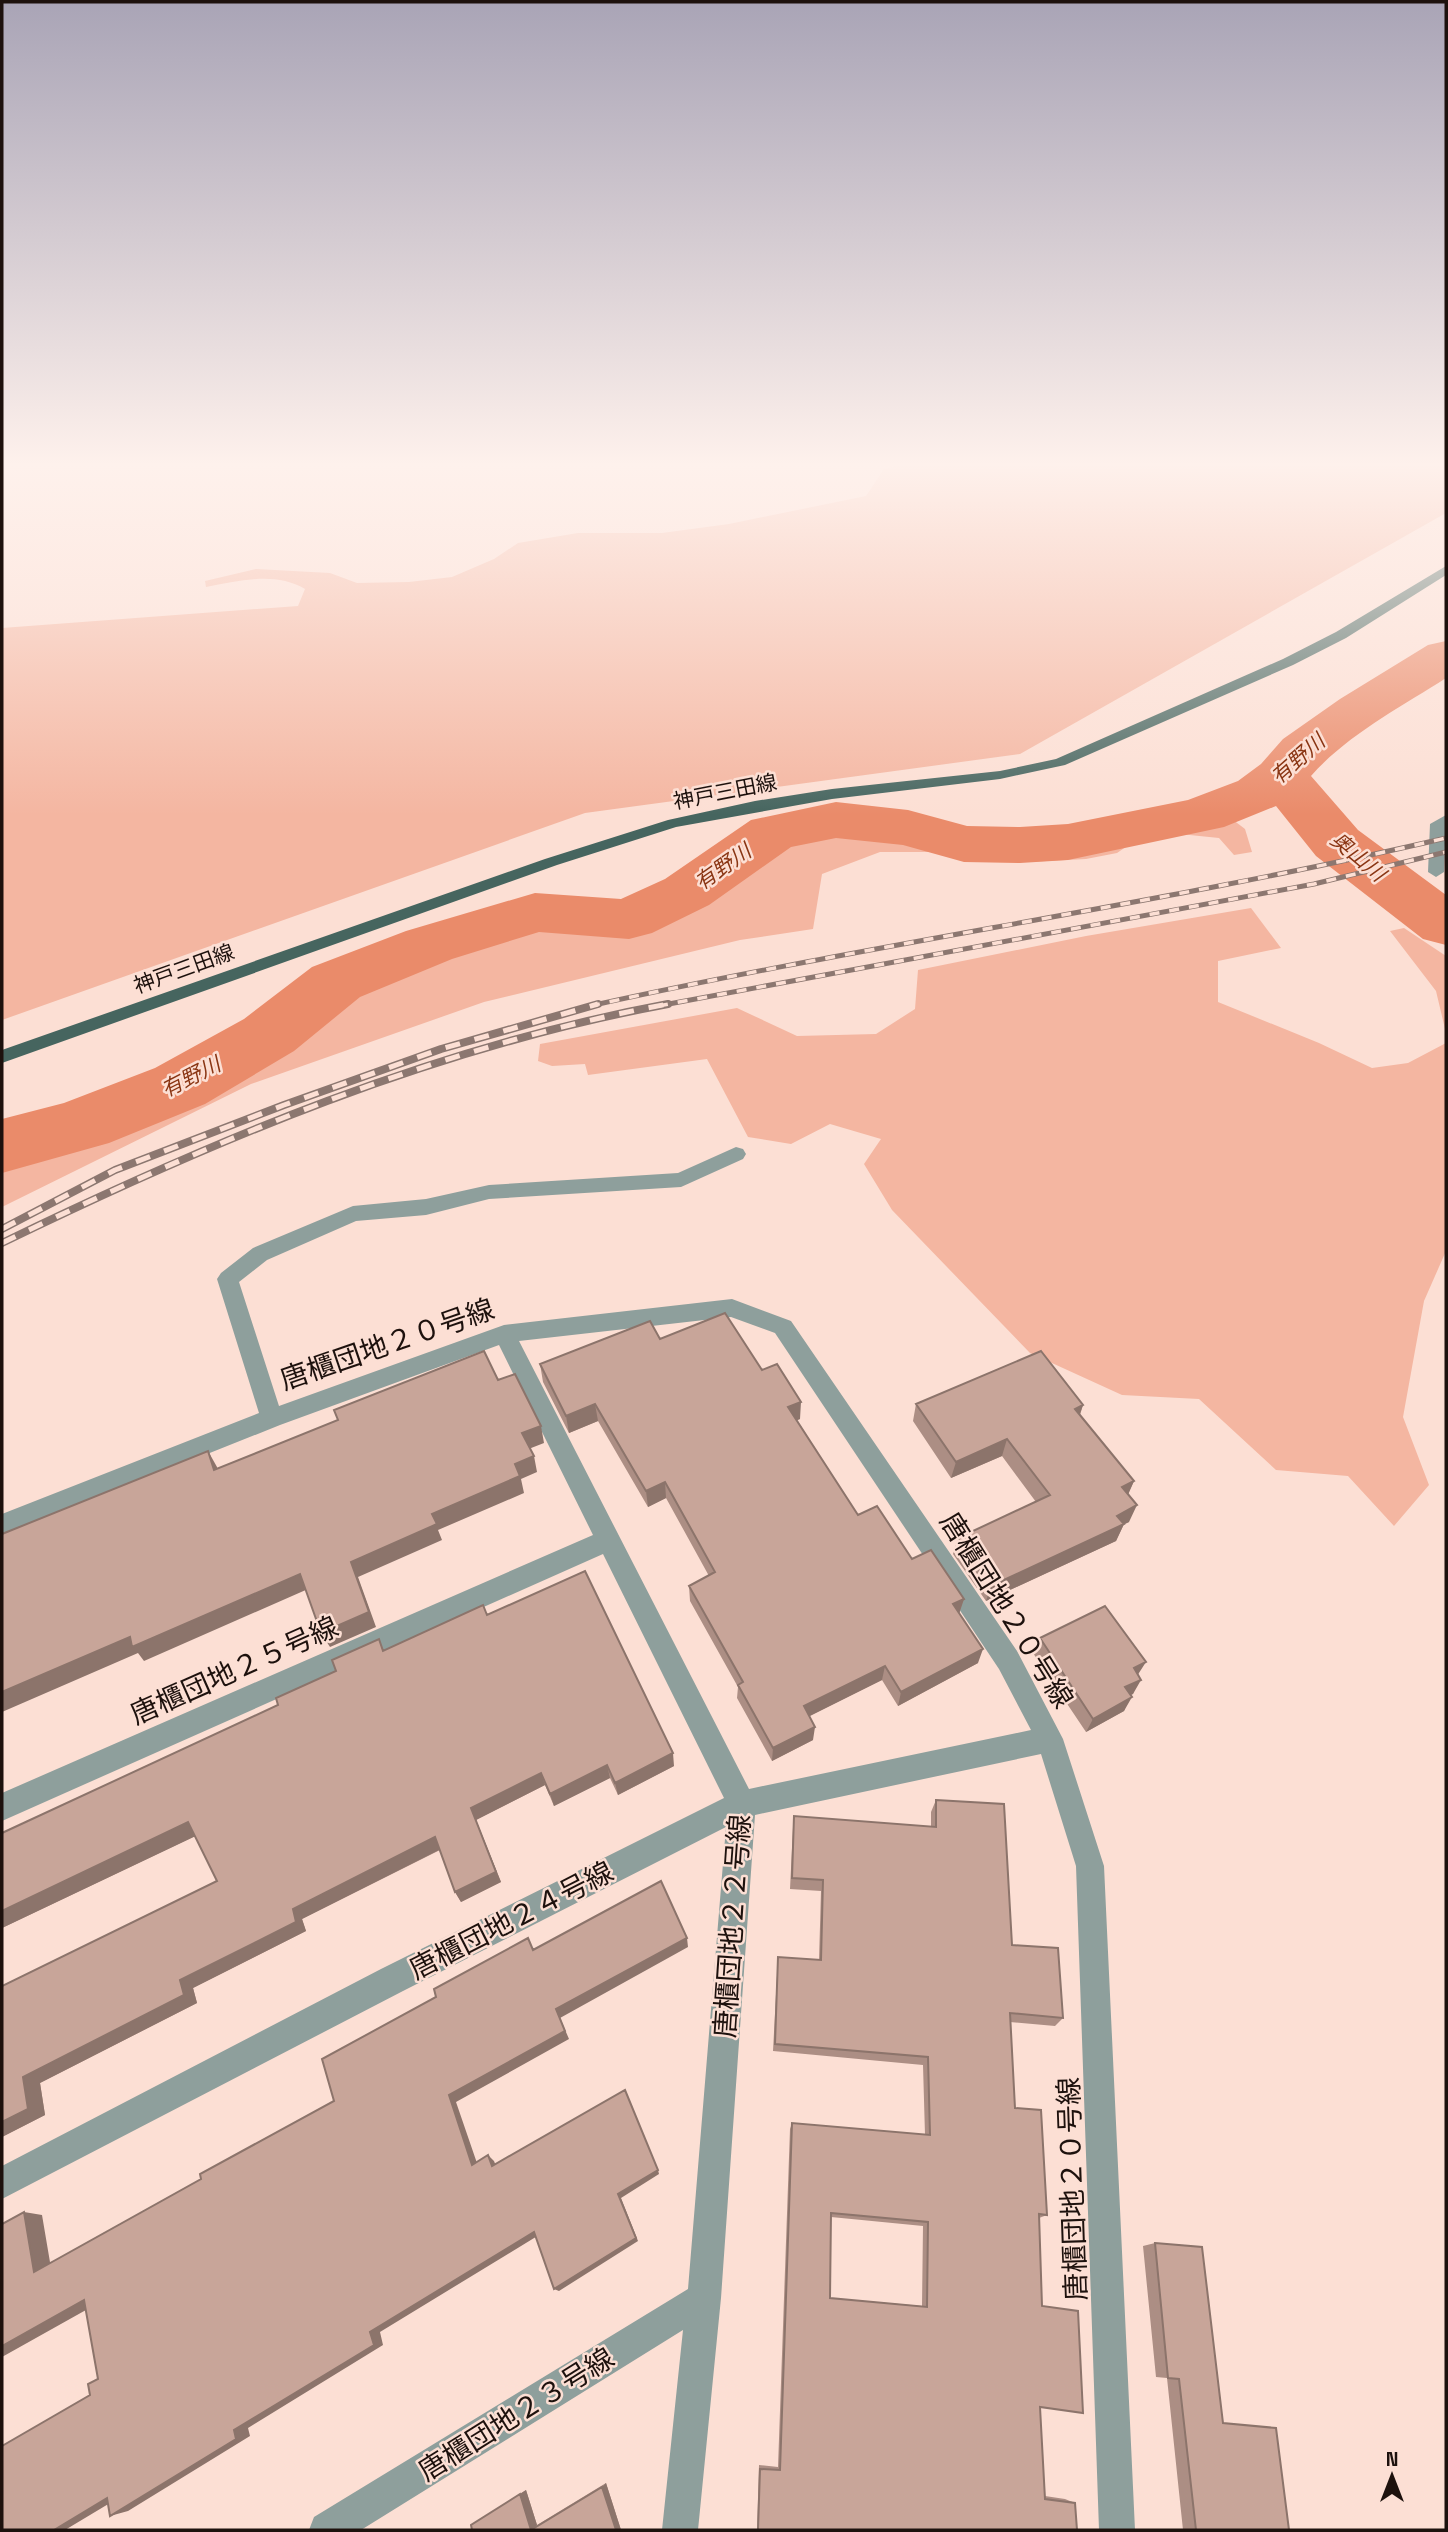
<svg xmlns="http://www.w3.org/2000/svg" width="1448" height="2532" font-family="'Space Grotesk','Noto Sans JP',sans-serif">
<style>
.green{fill:#f4b6a1}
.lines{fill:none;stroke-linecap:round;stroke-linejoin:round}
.river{fill:#ea8b6a;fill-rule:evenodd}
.street{fill:#8e9f9c;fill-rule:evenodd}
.primary{fill:#46655f;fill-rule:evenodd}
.rail-far1-casing{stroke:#8c7770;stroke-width:5}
.rail-casing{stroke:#8c7770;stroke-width:8}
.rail-far1{stroke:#fcdfd4;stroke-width:3.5;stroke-dasharray:10;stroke-linecap:butt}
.rail{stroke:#fcdfd4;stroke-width:5;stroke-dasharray:15;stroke-linecap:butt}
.wall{fill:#ac8e84;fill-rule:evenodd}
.shaded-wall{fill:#8c746b}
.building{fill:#c8a599;stroke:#8c746b;stroke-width:2;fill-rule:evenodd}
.labels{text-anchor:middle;stroke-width:5;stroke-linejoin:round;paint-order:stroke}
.far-water-label{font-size:21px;font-style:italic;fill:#8a3513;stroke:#fcdfd4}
.far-street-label{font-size:21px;fill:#1d110d;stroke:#fcdfd4}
.near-street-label{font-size:28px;fill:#1d110d;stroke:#fcdfd4}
</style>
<rect width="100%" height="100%" fill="#fcdfd4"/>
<path class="green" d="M 916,461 L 1446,461 L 1446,513 L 1020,754 L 585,813 L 2,1020 L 2,628 L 298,606 L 305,589 C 275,571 239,581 206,587 L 205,581 L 256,569 L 330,573 L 357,583 L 409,582 L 452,577 L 494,559 L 518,543 L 578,533 L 662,533 L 729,524 L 866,496 L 884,469 Z
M 1207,800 L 1245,829 L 1252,852 L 1234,855 L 1219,838 L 1170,833 L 1133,842 L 1117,853 L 1086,859 L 1027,862 L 998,856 L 957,852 L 880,852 L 822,874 L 813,929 L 740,940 L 484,1002 L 251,1084 L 2,1207 L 2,1130 L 84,1113 L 197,1066 L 265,1025 L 299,987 L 332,966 L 506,905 L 639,925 L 691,898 L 795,817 L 860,809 L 902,813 L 958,829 L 1054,830 Z
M 1251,908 L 1281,948 L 1218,961 L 1218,1002 L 1319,1043 L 1372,1068 L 1408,1063 L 1446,1043 L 1446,1251 L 1424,1301 L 1403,1417 L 1429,1485 L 1394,1526 L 1348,1476 L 1276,1470 L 1199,1399 L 1122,1395 L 1030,1353 L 892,1210 L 864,1164 L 881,1139 L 830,1124 L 791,1144 L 748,1137 L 707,1059 L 588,1075 L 585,1064 L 552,1066 L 538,1061 L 540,1044 L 737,1008 L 797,1036 L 876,1034 L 915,1009 L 918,970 L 1086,936 Z
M 1404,928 L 1446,956 L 1446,1033 L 1436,991 L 1390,931 Z"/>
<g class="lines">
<path class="river" d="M 1446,641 L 1446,678 C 1401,707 1347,735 1311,776 L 1358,830 L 1446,895 L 1446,945 L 1423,939 L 1316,856 L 1276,806 L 1224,827 L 1068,860 L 1020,863 L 964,862 L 903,845 L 836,838 L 791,847 L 709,905 L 652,933 L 629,939 L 539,932 L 452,959 L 360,997 L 294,1051 L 205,1104 L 109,1143 L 2,1173 L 2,1119 L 64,1103 L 155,1068 L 244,1019 L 312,967 L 406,931 L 535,893 L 621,899 L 665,879 L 751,820 L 836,802 L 908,810 L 967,826 L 1020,827 L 1068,824 L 1188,800 L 1238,781 L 1261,764 L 1283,739 L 1340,699 L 1428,645 Z"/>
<path class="street" d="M 1446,815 L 1444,872 L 1436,877 L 1428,872 L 1430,824 Z
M 736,1147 L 743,1149 L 746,1154 L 743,1159 L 681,1187 L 489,1199 L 426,1215 L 356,1221 L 267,1260 L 239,1282 L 279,1406 L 504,1325 L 732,1299 L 791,1321 L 1017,1651 L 1063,1739 L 1104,1866 L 1135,2530 L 1099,2530 L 1076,1866 L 1041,1754 L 755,1815 L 721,2298 L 698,2530 L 662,2530 L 683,2330 L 361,2530 L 309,2530 L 314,2517 L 688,2289 L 726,1827 L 403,1991 L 2,2199 L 2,2166 L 381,1969 L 724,1798 L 603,1554 L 2,1821 L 2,1793 L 593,1535 L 499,1345 L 280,1425 L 2,1536 L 2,1514 L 259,1413 L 217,1279 L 221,1273 L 253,1248 L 353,1206 L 426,1199 L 489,1185 L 678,1173 ZM 731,1317 L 775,1333 L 999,1669 L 1031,1730 L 749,1789 L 519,1341 Z"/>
<path class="primary" d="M 1446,566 L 1446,575 L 1346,638 L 1293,665 L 1065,765 L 1000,779 L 832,799 L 676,827 L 557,865 L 2,1063 L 2,1050 L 545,859 L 668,820 L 755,801 L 832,789 L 1000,771 L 1056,759 L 1283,659 L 1336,632 Z"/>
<g class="rail-far1-casing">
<path id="rail-far1" d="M 590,1006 C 874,943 1163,904 1446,838
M 658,1006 L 1314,884 L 1446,852"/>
</g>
<g class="rail-casing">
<path id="rail" d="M 2,1229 L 115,1170 L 284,1105 L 441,1049 L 598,1004
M 2,1243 C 214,1140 435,1047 668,1004"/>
</g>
<use href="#rail-far1" class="rail-far1"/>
<use href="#rail" class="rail"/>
</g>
<path class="wall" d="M 660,1339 L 762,1370 L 800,1419 L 797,1420 L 858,1515 L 912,1559 L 964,1599 L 959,1613 L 978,1663 L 898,1706 L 882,1680 L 809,1716 L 813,1740 L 772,1761 L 737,1698 L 738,1687 L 690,1601 L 689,1586 L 709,1576 L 666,1498 L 648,1507 L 598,1421 L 569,1433 L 543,1382 L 540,1364 Z
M 916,1404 L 1083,1405 L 1080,1415 L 1134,1481 L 1128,1494 L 1129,1522 L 1124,1524 L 1116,1541 L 986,1601 L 953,1554 L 958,1538 L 1036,1502 L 1002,1456 L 951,1478 L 913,1421 Z
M 487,1615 L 674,1766 L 618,1795 L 610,1778 L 554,1806 L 545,1785 L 476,1820 L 501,1882 L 461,1902 L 455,1892 L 440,1850 L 302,1919 L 306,1931 L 193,1988 L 197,2003 L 40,2083 L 45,2115 L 2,2137 L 2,1986 L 217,1881 L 195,1836 L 2,1928 L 2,1833 L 278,1705 L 336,1671 L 379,1639 L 384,1650 Z
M 1040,1638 L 1138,1675 L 1133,1694 L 1130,1695 L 1124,1711 L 1086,1732 L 1033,1653 Z
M 936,1800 L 1012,1945 L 1063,2018 L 1055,2026 L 1010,2022 L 1015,2108 L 1047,2215 L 1039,2218 L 1040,2407 L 1045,2496 L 1065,2499 L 1075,2503 L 1077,2530 L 757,2530 L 759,2465 L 778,2467 L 790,2129 L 792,2123 L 925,2135 L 923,2065 L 773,2051 L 778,1957 L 819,1960 L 821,1891 L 790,1889 L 793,1828 L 794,1816 L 931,1827 L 931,1812 ZM 831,2217 L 923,2226 L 922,2306 L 830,2298 Z
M 1155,2243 L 1223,2423 L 1276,2428 L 1289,2530 L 1183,2530 L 1167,2378 L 1156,2377 L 1143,2246 Z
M 606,2483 L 621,2530 L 472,2530 L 471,2525 L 526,2490 L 537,2525 Z"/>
<path class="shaded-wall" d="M 801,1402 L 800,1419 L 787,1424 L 788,1407 Z
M 595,1404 L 598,1421 L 569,1433 L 566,1416 Z
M 1083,1405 L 1077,1422 L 1075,1409 Z
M 541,1426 L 544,1443 L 526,1450 L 522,1433 Z
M 1007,1439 L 1002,1456 L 951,1478 L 956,1462 Z
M 208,1451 L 217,1467 L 223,1486 L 214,1470 Z
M 534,1456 L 537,1472 L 521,1479 L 524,1493 L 438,1530 L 442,1540 L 358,1577 L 376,1627 L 330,1647 L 321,1633 L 351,1562 L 515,1464 Z
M 1134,1481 L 1127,1497 L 1122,1487 Z
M 665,1482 L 666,1498 L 648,1507 L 646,1491 Z
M 1137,1505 L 1129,1522 L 1117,1528 L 1124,1524 L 1116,1541 L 986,1601 L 991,1586 Z
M 300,1574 L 308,1589 L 144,1661 L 138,1653 L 2,1712 L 2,1692 L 130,1637 Z
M 964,1599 L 959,1614 L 953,1604 Z
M 983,1649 L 978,1663 L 898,1706 L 901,1692 Z
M 1146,1662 L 1137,1676 L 1134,1668 Z
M 885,1666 L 882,1680 L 802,1720 L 804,1706 Z
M 1141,1680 L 1133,1694 L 1117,1701 L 1125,1687 Z
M 1132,1697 L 1124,1711 L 1086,1732 L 1093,1719 Z
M 815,1727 L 813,1740 L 772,1761 L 773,1748 Z
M 673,1753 L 674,1766 L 618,1795 L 615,1783 Z
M 607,1765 L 610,1778 L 554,1806 L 550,1794 Z
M 541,1773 L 545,1785 L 476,1820 L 501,1882 L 461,1902 L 455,1892 L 471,1808 Z
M 188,1822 L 200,1834 L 2,1928 L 2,1911 Z
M 435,1837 L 441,1849 L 302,1919 L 306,1931 L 193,1988 L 197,2003 L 40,2083 L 45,2115 L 2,2137 L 2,2122 L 23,2077 L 293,1909 Z
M 687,1938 L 688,1947 L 560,2018 L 569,2039 L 456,2102 L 479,2169 L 472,2165 L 449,2095 L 556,2009 Z
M 488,2155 L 494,2161 L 498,2171 L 492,2166 Z
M 658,2170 L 659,2174 L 621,2198 L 638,2241 L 559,2291 L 554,2289 L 618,2194 Z
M 24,2212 L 42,2215 L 52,2274 L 34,2272 Z
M 534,2232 L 539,2235 L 380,2332 L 383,2345 L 248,2428 L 250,2436 L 128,2511 L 110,2516 L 234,2430 L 370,2332 Z
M 84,2300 L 102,2301 L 2,2357 L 2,2346 Z
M 606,2483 L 621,2530 L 616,2530 L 602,2487 Z
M 526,2490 L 537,2525 L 531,2530 L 520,2494 Z
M 125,2494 L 65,2530 L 54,2530 L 107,2498 Z"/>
<path class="building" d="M 725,1313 L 762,1370 L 777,1364 L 801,1402 L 788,1407 L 858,1515 L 877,1506 L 912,1559 L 931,1550 L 964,1599 L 953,1604 L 983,1649 L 901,1692 L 885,1666 L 804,1706 L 815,1727 L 773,1748 L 738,1685 L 743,1682 L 689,1586 L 715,1572 L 665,1482 L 646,1491 L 595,1404 L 566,1416 L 540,1364 L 650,1321 L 660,1339 Z
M 484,1351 L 498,1380 L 515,1374 L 541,1426 L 522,1433 L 534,1456 L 515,1464 L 520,1476 L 432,1514 L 437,1524 L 351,1562 L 369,1612 L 321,1633 L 300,1574 L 132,1647 L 130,1637 L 2,1692 L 2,1534 L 208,1451 L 214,1470 L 338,1420 L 334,1410 Z
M 1041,1351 L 1083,1405 L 1075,1409 L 1134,1481 L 1122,1487 L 1137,1505 L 1117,1516 L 1124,1524 L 991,1586 L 958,1538 L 1050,1495 L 1007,1439 L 956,1462 L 916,1404 Z
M 585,1571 L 673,1753 L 615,1783 L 607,1765 L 550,1794 L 541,1773 L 471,1808 L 496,1872 L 455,1892 L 435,1837 L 293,1909 L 296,1922 L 180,1980 L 184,1995 L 23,2077 L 28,2109 L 2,2122 L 2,1986 L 217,1881 L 188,1822 L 2,1911 L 2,1833 L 278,1705 L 276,1698 L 336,1671 L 332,1660 L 379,1639 L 383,1651 L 483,1605 L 487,1615 Z
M 1105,1606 L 1146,1662 L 1134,1668 L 1141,1680 L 1125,1687 L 1132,1697 L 1093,1719 L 1040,1638 Z
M 936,1800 L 1004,1804 L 1012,1945 L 1058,1948 L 1063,2018 L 1010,2013 L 1015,2108 L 1041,2110 L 1047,2215 L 1039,2214 L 1042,2306 L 1078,2311 L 1083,2413 L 1040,2407 L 1045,2499 L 1075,2503 L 1077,2530 L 758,2530 L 760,2469 L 780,2470 L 792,2123 L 930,2135 L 928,2057 L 775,2044 L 778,1957 L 821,1960 L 823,1880 L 792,1878 L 794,1816 L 936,1827 ZM 831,2213 L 928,2222 L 927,2307 L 830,2298 Z
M 661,1881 L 687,1938 L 556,2009 L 565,2031 L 449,2095 L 472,2165 L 488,2155 L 492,2166 L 625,2090 L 658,2170 L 618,2194 L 636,2238 L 554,2289 L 534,2232 L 370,2332 L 374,2345 L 234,2430 L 236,2439 L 110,2516 L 107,2498 L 54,2530 L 2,2530 L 2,2446 L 90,2395 L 88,2384 L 98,2379 L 84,2300 L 2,2346 L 2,2224 L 24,2212 L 34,2272 L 201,2179 L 200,2174 L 334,2101 L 322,2059 L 436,1997 L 434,1989 L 528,1938 L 533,1950 Z
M 1155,2243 L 1202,2247 L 1223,2423 L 1276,2428 L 1289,2530 L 1196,2530 L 1179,2379 L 1168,2378 Z
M 602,2487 L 616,2530 L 531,2530 Z
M 520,2494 L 531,2530 L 472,2530 L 471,2525 Z"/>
<linearGradient id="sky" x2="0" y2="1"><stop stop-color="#a9a4b6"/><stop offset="0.57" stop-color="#fef1ec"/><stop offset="1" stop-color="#fef1ec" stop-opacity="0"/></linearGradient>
<rect width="1448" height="815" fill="url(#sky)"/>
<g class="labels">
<g class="far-water-label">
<text transform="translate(1298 759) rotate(-41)" y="7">有野川</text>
<text transform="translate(1358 857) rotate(40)" y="7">奥山川</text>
<text transform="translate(723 867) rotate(-35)" y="7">有野川</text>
<text transform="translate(191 1077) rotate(-27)" y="7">有野川</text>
</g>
<g class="far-street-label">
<text transform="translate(725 792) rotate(-11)" y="7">神戸三田線</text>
<text transform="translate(184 969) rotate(-20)" y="7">神戸三田線</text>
</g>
<g class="near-street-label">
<text transform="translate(387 1344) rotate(-19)" y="10">唐櫃団地２０号線</text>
<text transform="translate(1007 1610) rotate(58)" y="10">唐櫃団地２０号線</text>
<text transform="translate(234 1670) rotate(-24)" y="10">唐櫃団地２５号線</text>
<text transform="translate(511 1920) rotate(-27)" y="10">唐櫃団地２４号線</text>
<text transform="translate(732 1926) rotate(-86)" y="10">唐櫃団地２２号線</text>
<text transform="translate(1072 2189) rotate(-92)" y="10">唐櫃団地２０号線</text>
<text transform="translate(516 2414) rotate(-32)" y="10">唐櫃団地２３号線</text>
</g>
</g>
<rect width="1448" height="2532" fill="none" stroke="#1d110d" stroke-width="7"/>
<g transform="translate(1392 2476)" stroke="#fcdfd4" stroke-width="5" paint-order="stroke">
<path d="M0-5L12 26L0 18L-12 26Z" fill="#1d110d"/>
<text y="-10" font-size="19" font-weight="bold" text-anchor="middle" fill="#1d110d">N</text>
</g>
</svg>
